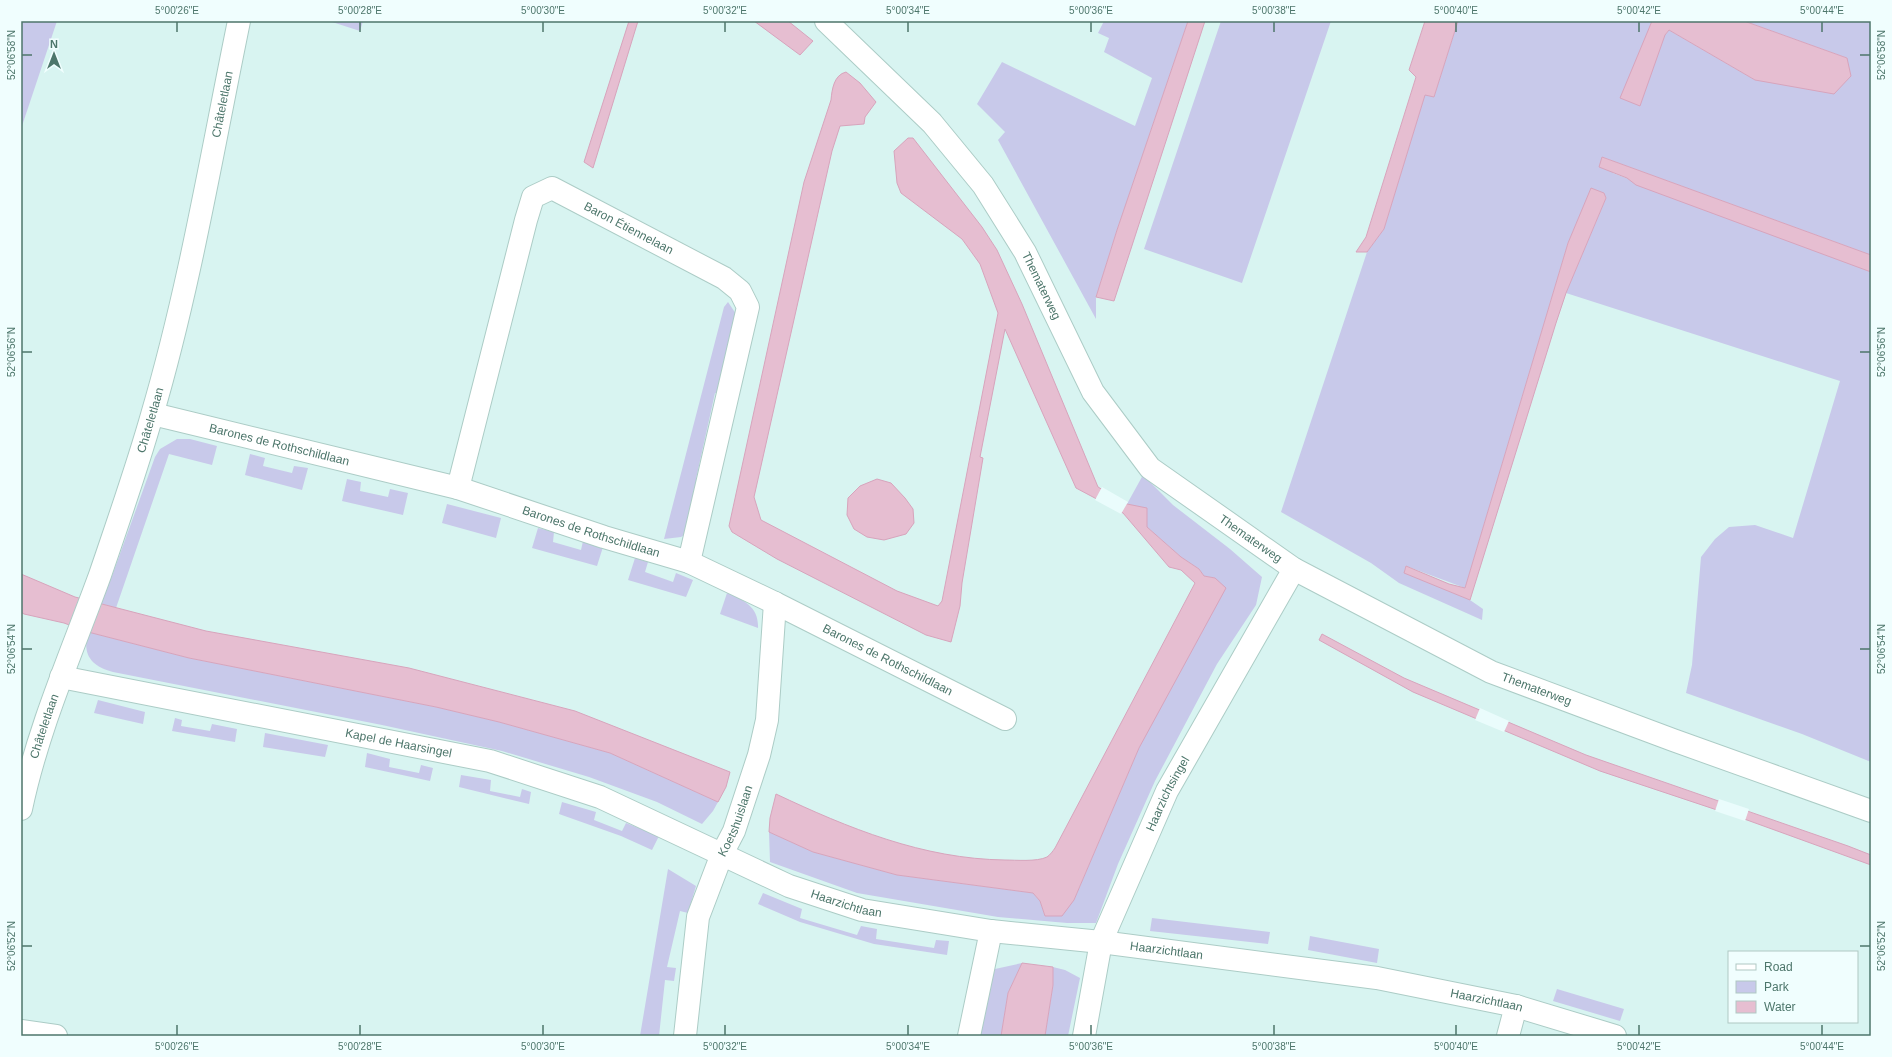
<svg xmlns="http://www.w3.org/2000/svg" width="1892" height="1057" font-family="Arial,sans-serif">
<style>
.residential{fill:#d8f4f1;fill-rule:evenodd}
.green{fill:#c8c9ea}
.water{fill:#e6bed1;stroke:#d7a4bc}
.pier{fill:#eafcfc}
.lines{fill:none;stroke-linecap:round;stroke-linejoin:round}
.minor-casing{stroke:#acccc6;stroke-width:24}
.minor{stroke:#fff;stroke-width:22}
.ticks{fill:none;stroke:#4d766b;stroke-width:1.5}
.labels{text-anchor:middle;stroke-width:4;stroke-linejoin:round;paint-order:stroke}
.street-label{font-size:12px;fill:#4d766b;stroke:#f0fefe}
.neatline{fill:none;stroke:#4d766b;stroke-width:1.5}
.ticks-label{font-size:10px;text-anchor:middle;fill:#4d766b}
</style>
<rect width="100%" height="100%" fill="#eafcfc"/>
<path class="residential" d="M 55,21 L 1425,21 L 1409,70 L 1416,77 L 1366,237 L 1357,251 L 1367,251 L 1434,97 L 1458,21 L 1871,148 L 1871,1036 L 21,1036 L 21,129 ZM 1729,952 L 1857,952 L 1857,1022 L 1729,1022 Z"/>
<path class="green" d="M 21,21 L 57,21 L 21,129 Z
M 329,21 L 363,21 L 360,31 Z
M 1104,21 L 1188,21 L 1117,230 L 1096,297 L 1096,319 L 998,140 L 1005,132 L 977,104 L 1002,62 L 1135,126 L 1152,78 L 1104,52 L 1109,38 L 1098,33 Z
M 1221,21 L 1331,21 L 1242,283 L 1144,249 Z
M 1458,21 L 1652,21 L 1649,30 L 1665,35 L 1669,30 L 1755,80 L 1847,58 L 1744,21 L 1871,21 L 1871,255 L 1602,157 L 1613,173 L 1871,272 L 1871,762 L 1802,734 L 1686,693 L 1692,665 L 1701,557 L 1715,539 L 1729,527 L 1755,525 L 1793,538 L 1840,381 L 1566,293 L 1606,198 L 1604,193 L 1591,189 L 1568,243 L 1465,588 L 1406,566 L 1404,572 L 1470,600 L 1483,609 L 1482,620 L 1399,583 L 1371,563 L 1281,512 L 1367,252 L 1384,229 L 1425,94 L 1434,97 Z
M 728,302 L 736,314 L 723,395 L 715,393 L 696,479 L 704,481 L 690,531 L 681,537 L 664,539 L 724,307 Z
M 177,439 L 190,439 L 217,446 L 212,465 L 169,454 L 116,608 L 99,603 L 110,576 L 112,576 L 155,457 L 160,449 Z
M 250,454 L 265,458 L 263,466 L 292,473 L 294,466 L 308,468 L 302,490 L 245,475 Z
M 1143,475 L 1173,505 L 1230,549 L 1262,577 L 1256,605 L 1217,664 L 1155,781 L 1118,864 L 1096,923 L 1067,923 L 998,917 L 857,893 L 770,862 L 769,832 L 813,852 L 897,875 L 1033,893 L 1040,901 L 1045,916 L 1074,900 L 1139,748 L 1215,578 L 1204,576 L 1199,569 L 1181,557 L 1147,527 L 1147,509 L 1127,504 Z
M 347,479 L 361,482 L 360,491 L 388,497 L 390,489 L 408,493 L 403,515 L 342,501 Z
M 447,504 L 501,518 L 496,538 L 442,523 Z
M 538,528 L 554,532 L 553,542 L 581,550 L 583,541 L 603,547 L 597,566 L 532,548 Z
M 635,558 L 648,562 L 645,572 L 673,582 L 676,573 L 693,580 L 686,597 L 628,580 Z
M 727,593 C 744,600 759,607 758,628 L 720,614 Z
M 88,632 L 189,658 L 436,707 L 499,722 L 610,753 L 718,802 L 713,811 L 702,824 L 657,802 L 589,777 L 502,751 L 382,725 L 113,672 C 91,666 82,655 88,632 Z
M 98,700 L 145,712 L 143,724 L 94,713 Z
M 175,718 L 182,720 L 181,726 L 210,731 L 212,724 L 237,729 L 235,742 L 172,731 Z
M 265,733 L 328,745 L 325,757 L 263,747 Z
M 367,753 L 390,759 L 389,767 L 419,773 L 421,765 L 433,768 L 430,781 L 365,767 Z
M 461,775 L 491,780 L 490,791 L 520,797 L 522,789 L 531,792 L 529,804 L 459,787 Z
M 562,802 L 596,812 L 594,820 L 622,831 L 626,823 L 659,836 L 652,850 L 621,836 L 559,814 Z
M 668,869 L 696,886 L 688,913 L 680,911 L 667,967 L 676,968 L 674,981 L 665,980 L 659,1036 L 640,1036 Z
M 763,893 L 802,909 L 800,918 L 857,935 L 861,926 L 877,929 L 876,939 L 934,948 L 936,940 L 949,941 L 947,955 L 874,944 L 800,922 L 758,904 Z
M 1152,918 L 1270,932 L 1268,944 L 1150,931 Z
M 1310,936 L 1379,949 L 1377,963 L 1308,950 Z
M 1022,963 L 1008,993 L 1001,1036 L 977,1036 L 995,969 Z
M 1053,967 L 1065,970 L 1080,978 L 1068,1036 L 1045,1036 L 1053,985 Z
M 1557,989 L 1624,1009 L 1620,1021 L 1553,1001 Z"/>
<path class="water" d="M 629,21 L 638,21 L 593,168 L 584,162 Z
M 754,21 L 788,21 L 813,41 L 800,55 Z
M 1188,21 L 1205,21 L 1114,301 L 1096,297 L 1117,230 Z
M 1425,21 L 1458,21 L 1434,97 L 1425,95 L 1384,229 L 1367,252 L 1356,252 L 1366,237 L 1416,77 L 1409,70 Z
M 1652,21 L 1744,21 L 1847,58 L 1851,76 L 1834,94 L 1755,80 L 1669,30 L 1665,35 L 1640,106 L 1620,98 Z
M 846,72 L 860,83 L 876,102 L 865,117 L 864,124 L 840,126 L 832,151 L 754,497 L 761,520 L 897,591 L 938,606 L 942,601 L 998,313 L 980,264 L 962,239 L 901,193 L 897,183 L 894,151 L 908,138 L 913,138 L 982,227 L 997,250 L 1022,304 L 1098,487 L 1127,504 L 1147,508 L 1147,527 L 1181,557 L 1199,569 L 1204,576 L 1215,578 L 1226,588 L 1139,748 L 1074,900 L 1062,916 L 1045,916 L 1040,901 L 1033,893 L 897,875 L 813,852 L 769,832 L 770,818 L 776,794 C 848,828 923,859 1005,860 C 1015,860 1037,862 1047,857 C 1050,855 1053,851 1055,848 L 1195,583 L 1181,570 L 1169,567 L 1123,513 L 1076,488 L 1005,329 L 980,457 L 983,458 L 962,583 L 960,606 L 951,642 L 926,635 L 777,559 L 732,532 L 729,526 L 804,182 L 831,100 C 832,89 834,75 846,72 Z
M 1602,157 L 1871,255 L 1871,272 L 1636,185 L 1627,178 L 1599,167 Z
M 1591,188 L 1604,193 L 1606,198 L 1566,293 L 1556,323 L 1470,600 L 1404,573 L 1406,566 L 1449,584 L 1465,588 L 1568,243 Z
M 877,479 L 891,483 L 905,498 L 913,509 L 914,523 L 906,534 L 884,540 L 867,537 L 854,529 L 847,515 L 848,498 L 860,486 Z
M 21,574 L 75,597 L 206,631 L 409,668 L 575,711 L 730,772 L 726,787 L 718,802 L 610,753 L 499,722 L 436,707 L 189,658 L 88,632 L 64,623 L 24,614 L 21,612 Z
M 1322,634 L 1404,678 L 1586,755 L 1848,846 L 1871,855 L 1871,865 L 1747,820 L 1600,771 L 1413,692 L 1319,640 Z
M 1022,963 L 1053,967 L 1053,985 L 1045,1036 L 1001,1036 L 1008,993 Z"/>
<path class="pier" d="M 1102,487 L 1128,502 L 1121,514 L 1095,500 Z
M 1480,708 L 1509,721 L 1504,732 L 1475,720 Z
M 1719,799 L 1749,809 L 1745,821 L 1715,811 Z"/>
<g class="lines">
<g class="minor-casing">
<g id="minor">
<path id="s1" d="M 826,21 L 932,123 L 983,185 L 1025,252 L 1093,392 L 1150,468 L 1294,569 L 1491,672 L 1673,740 L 1871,811"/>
<path id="s2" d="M 153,414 L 458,488 L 604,537 L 689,562 L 775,603 L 1005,719"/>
<path id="s3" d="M 458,488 L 526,220 L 533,197 L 552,188 L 724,278 L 740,291 L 748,307 L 689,562"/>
<path id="s4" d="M 61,677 L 490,761 L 600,797 L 789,886 L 862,910 L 991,931 L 1101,942 L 1377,978 L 1516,1006 L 1615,1036"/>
<path id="s5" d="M 21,809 C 38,728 72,652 100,575 C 118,522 137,468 152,415 C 190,286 212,152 239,21"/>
<path d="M 21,1031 L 56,1036"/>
<path id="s6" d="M 685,1036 L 698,917 L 722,854 L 734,831 L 759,755 L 767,720 L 775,603"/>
<path d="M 969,1036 L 991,931"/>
<path id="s7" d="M 1084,1036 L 1101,942 L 1167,791 L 1294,569"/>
<path d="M 1508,1036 L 1516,1006"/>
</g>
</g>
<use href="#minor" class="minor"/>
</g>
<path class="ticks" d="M 177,22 L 177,32M 360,22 L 360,32M 543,22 L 543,32M 725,22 L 725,32M 908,22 L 908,32M 1091,22 L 1091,32M 1274,22 L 1274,32M 1456,22 L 1456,32M 1639,22 L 1639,32M 1822,22 L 1822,32M 22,55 L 32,55M 1860,55 L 1870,55M 22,352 L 32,352M 1860,352 L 1870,352M 22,649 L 32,649M 1860,649 L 1870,649M 22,946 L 32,946M 1860,946 L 1870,946M 177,1025 L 177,1035M 360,1025 L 360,1035M 543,1025 L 543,1035M 725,1025 L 725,1035M 908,1025 L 908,1035M 1091,1025 L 1091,1035M 1274,1025 L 1274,1035M 1456,1025 L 1456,1035M 1639,1025 L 1639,1035M 1822,1025 L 1822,1035"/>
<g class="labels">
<g class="street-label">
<text dy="4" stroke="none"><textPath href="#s5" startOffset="734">Châteletlaan</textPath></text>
<text dy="4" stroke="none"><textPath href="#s3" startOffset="408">Baron Étiennelaan</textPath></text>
<text dy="4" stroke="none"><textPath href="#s1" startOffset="344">Thematerweg</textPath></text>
<text dy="4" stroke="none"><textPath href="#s5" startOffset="410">Châteletlaan</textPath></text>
<text dy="4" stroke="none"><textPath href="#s2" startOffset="130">Barones de Rothschildlaan</textPath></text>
<text dy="4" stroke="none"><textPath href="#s2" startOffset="454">Barones de Rothschildlaan</textPath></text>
<text dy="4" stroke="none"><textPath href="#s1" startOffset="680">Thematerweg</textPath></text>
<text dy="4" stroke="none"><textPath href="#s2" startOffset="778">Barones de Rothschildlaan</textPath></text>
<text dy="4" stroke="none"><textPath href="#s1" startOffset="1004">Thematerweg</textPath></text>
<text dy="4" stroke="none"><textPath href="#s5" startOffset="86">Châteletlaan</textPath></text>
<text dy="4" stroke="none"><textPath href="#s4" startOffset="344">Kapel de Haarsingel</textPath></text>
<text dy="4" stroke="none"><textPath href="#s7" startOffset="258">Haarzichtsingel</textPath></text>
<text dy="4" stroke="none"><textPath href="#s6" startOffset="223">Koetshuislaan</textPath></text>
<text dy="4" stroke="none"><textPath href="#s4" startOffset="822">Haarzichtlaan</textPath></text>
<text dy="4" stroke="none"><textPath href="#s4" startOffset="1146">Haarzichtlaan</textPath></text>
<text dy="4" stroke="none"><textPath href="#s4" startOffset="1470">Haarzichtlaan</textPath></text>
</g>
</g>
<rect width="1892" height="1057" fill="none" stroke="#f0fefe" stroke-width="44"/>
<rect x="1728" y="951" width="130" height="72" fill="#f0fefe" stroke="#afc8c3"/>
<rect x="1736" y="964" width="20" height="6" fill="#ffffff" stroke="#afc8c3"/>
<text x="1764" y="971" font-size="12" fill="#4d766b">Road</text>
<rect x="1736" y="981" width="20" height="12" fill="#c8c9ea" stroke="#afc8c3"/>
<text x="1764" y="991" font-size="12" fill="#4d766b">Park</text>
<rect x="1736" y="1001" width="20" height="12" fill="#e6bed1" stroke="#afc8c3"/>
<text x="1764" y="1011" font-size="12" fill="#4d766b">Water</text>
<g transform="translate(54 54)" stroke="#f0fefe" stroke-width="3" paint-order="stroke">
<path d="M0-3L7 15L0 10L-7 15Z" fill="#4d766b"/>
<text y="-6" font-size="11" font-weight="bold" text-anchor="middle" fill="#4d766b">N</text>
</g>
<rect x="22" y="22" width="1848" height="1013" class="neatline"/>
<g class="ticks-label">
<text x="177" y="14">5°00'26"E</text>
<text x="360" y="14">5°00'28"E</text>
<text x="543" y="14">5°00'30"E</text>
<text x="725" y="14">5°00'32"E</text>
<text x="908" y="14">5°00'34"E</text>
<text x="1091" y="14">5°00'36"E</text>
<text x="1274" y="14">5°00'38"E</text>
<text x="1456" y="14">5°00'40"E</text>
<text x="1639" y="14">5°00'42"E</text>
<text x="1822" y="14">5°00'44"E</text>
<text transform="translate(11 55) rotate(-90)" y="4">52°06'58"N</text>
<text transform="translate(1881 55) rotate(-90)" y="4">52°06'58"N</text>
<text transform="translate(11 352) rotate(-90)" y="4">52°06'56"N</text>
<text transform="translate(1881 352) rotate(-90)" y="4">52°06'56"N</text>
<text transform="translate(11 649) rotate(-90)" y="4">52°06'54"N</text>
<text transform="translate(1881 649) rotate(-90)" y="4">52°06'54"N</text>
<text transform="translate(11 946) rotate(-90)" y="4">52°06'52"N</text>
<text transform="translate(1881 946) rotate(-90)" y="4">52°06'52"N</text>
<text x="177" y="1050">5°00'26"E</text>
<text x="360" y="1050">5°00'28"E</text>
<text x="543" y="1050">5°00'30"E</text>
<text x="725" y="1050">5°00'32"E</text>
<text x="908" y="1050">5°00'34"E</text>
<text x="1091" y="1050">5°00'36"E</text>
<text x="1274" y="1050">5°00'38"E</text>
<text x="1456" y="1050">5°00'40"E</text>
<text x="1639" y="1050">5°00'42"E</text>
<text x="1822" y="1050">5°00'44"E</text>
</g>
</svg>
